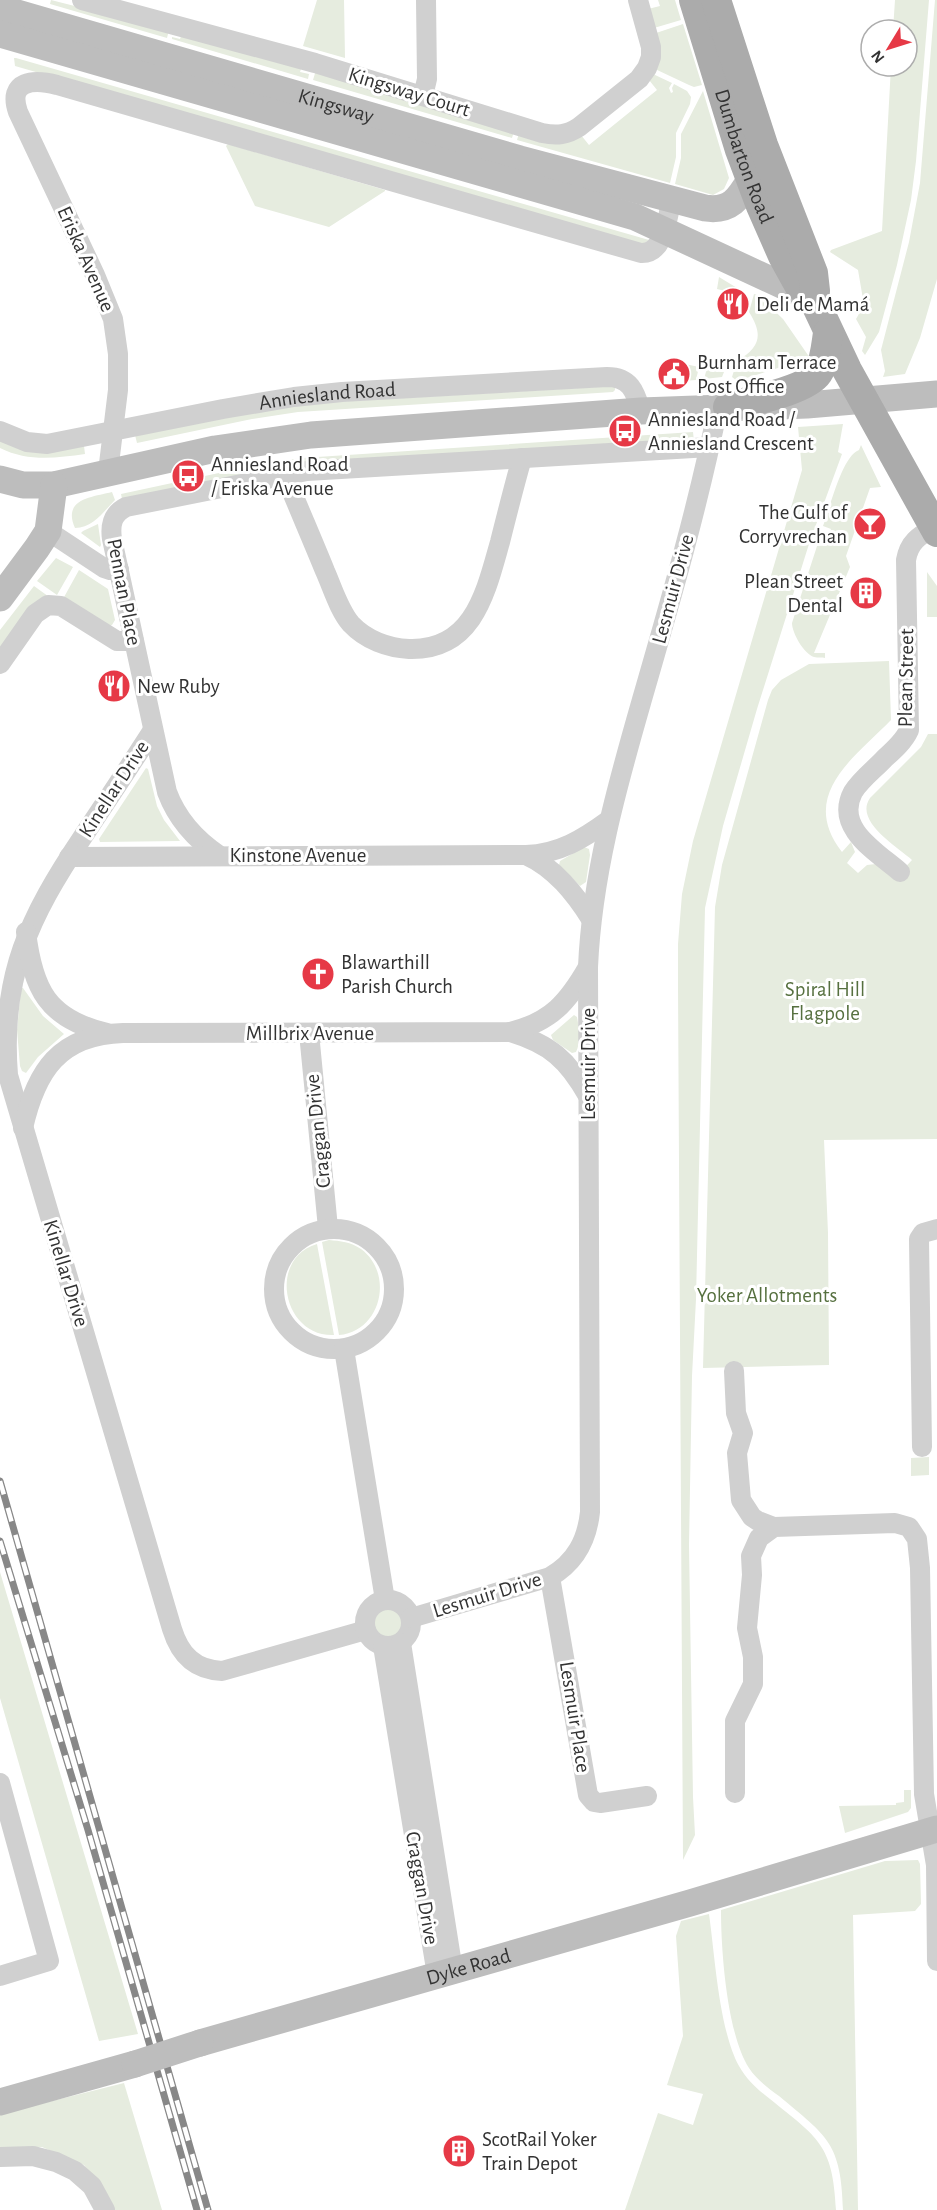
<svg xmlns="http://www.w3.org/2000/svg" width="937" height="2210" font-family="'Alegreya Sans',sans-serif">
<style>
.green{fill:#e6ecdf}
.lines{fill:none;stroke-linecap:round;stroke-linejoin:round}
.street{stroke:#d0d0d0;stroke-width:20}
.secondary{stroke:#bdbdbd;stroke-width:27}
.primary{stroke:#ababab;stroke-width:30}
.rail-casing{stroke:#888;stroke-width:7}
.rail{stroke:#fff;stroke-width:4.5;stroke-dasharray:14;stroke-linecap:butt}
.secondary-bridge{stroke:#bdbdbd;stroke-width:27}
.labels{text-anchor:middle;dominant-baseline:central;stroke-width:6;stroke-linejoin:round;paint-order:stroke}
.street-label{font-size:21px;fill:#333;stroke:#fff}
.poi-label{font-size:21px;fill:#333;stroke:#fff;text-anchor:start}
.park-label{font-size:21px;fill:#56703f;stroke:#fff}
</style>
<rect width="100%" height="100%" fill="#fff"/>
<path class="green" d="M51 0 169 30 167 38 50 4Z
M317 0H344L345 58 303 46Z
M658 0H675L681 20 654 28 648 9 660 6Z
M895 0H929L916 161 911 200 897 265 879 332 865 355 862 351 866 337 856 319 864 305 858 270 830 252 831 250 882 231 891 66H907V30H893Z
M935 0H937V279L920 338 905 374 883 377 885 371 881 350 909 242 920 183Z
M683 24 702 85 694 87 689 85 655 69 656 33Z
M182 34 302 66 300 72 309 74 308 79 172 39V37L180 39Z
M14 58H16L649 240 640 246 15 66Z
M316 70 514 131 512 138 313 80Z
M653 74 672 83 669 88 671 93 673 92 672 88 674 84 687 91 691 97 690 104 676 133V157L670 183 517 140 519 133 581 135 589 145 657 90 649 80Z
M703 91 729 178 724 189 713 195 675 184 681 158V134Z
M228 144 385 190V191L329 227 255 206 226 146Z
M719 277 742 291 741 295 717 289Z
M754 294 758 295 783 319 810 358 737 381 732 377 737 361C761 347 763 334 749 312Z
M685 364 699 367 696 380 682 381Z
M707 368 724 372 722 377 704 379Z
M615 386V390L613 392 298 412 252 419 137 443 135 435 296 404Z
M843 424 838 452 842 454 809 544 757 709 723 826 705 908 696 1299 692 1376 689 1545 693 1797 695 1835 683 1860 678 986V944L682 894 693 841 802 470 798 427Z
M693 432 694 441 122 499 121 494 265 463 302 458Z
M0 439 84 446 85 454C56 458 28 462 0 448Z
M861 445 881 487 870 488 846 556 850 567 814 653H825V658C822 657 818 658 814 657 804 654 792 633 792 623L819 540 826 542 831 529 823 526C830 508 842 456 859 450Z
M112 492 115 500C103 512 93 528 75 528 62 499 92 497 112 492Z
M98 524 101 545 100 547 81 533 83 531Z
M56 558 73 567 57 595 37 581Z
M79 570 108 589 115 620 112 625 109 626 63 599Z
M927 572 937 586V617H927Z
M34 586 52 599 0 653V630Z
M889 661 891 720C854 758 798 795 842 852L851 842 855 852 847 863 858 873 867 865 876 864 895 878 912 860C896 846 854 821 870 798L921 747 928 734H937V1139L824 1140 828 1233 829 1365 703 1368 715 907 722 865 768 700 772 690 781 680 809 664Z
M146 768 148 769 157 806 164 820 180 841 100 842 99 839Z
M584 847 589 849 590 855 586 882 580 886 559 865 560 861Z
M21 988H23L43 1016 64 1034 38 1057 26 1073 22 1071 20 1066 17 1030Z
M574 1015 577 1017C579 1028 581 1042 576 1052L572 1053 553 1040 551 1035Z
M329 1240C340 1241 351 1242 361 1249 394 1273 382 1331 339 1335L322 1242Z
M317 1244 334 1335C283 1337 267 1259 317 1244Z
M929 1457V1475L911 1476V1458Z
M0 1572 138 2034 99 2041 0 1698Z
M373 1624a15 15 0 1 1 30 0a15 15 0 1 1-30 0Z
M904 1790H911V1808L908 1812 845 1833 839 1806 896 1805V1803L904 1802Z
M918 1860 920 1864 921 1904 915 1911 853 1915 858 2210H843C841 2143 828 2137 779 2096 768 2088 756 2079 749 2068 727 2034 721 1951 721 1910L885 1861Z
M709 1914C715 1956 719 2030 739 2066 747 2080 757 2089 770 2099 818 2138 833 2144 836 2210H625L658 2113 693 2125 703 2094 667 2085 683 2036 676 1936 681 1921Z
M124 2083 162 2210H113L99 2184 84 2165 42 2147H0V2114Z"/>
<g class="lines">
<g class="street">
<path d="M82 0 315 63 542 133C557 136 567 135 579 127L639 79 647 68 651 57V47L638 0"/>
<path d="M423 96 427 79 426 0"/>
<path id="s1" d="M0 431 27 442 47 444 223 409 294 397 342 392 607 377C630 377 635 391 641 411"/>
<path d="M108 472 118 390V354L113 319 95 275 18 112C7 80 34 79 57 85L641 253C665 254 667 217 672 199"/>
<path d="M285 475C298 507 312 539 325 571 333 589 339 610 351 624 366 640 388 648 409 649 474 651 486 591 500 542 507 514 514 486 522 458"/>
<path d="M48 531 104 568 110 570 119 569"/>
<path d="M0 664 35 614 48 605 61 606 117 641H134"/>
<path d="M153 730C130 766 106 802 82 838 30 916 0 976 8 1075L172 1629C180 1655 195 1670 222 1671L366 1630"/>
<path d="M526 855C559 854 583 839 609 820"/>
<path d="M220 856C196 840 177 819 167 792L112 539C110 525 112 514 126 507L307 471 710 447"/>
<path d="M69 857 526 855C555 868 575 894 591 919"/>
<path d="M900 872C877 852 834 828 853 792 861 779 875 769 885 758 894 750 904 741 909 730L906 560C909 542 919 536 934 527"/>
<path d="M26 932C33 989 47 1019 107 1033"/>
<path d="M510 1032C550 1044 568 1060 588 1096"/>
<path d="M309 1033 328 1228"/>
<path d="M23 1128C36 1071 59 1035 123 1033L510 1032C551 1022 568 1002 588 967"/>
<circle cx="334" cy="1289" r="60"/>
<path d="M344 1349 385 1600"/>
<path d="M734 1371 736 1413 743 1433 737 1453 741 1500 752 1517 758 1521 774 1527"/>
<path d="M922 1447 919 1239 923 1233 937 1229"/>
<path d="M550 1577 588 1795 594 1802 600 1803 647 1796"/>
<circle cx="388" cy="1623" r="23"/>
<path d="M411 1618 550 1577C576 1562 587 1540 590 1512L588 967C592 876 616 790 641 703 669 606 698 507 718 407"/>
<path d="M383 1646 435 1963 447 1973 451 1958 401 1643"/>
<path d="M0 1783 49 1961 0 1976"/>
<path d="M735 1793V1721L753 1684V1657L747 1628 752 1575 751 1556 759 1538 774 1527 895 1523 909 1527 917 1539 920 1568 924 1794 936 1865 937 1961"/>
<path d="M0 2157 33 2156 56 2162 75 2171 92 2186 105 2210"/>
</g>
<g class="secondary">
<path id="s2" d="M0 8 520 159 705 208C731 212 739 198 751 178"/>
<path d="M0 34 635 217 814 300"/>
<path d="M0 479 23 485H54L215 449 311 435 641 411 807 405 937 394"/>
<path d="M0 598 37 548 48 531 54 485"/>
<path id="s3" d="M200 2043 690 1903 937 1829"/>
<path d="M0 2102 135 2064"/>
</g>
<g class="primary">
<path id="s4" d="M694 0 740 150 761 206 783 256 799 285 814 300 847 370 937 532"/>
<path d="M716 0 763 145 813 273 815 291 814 298"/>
<path d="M728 407C749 401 806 391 818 373 825 362 826 346 828 333"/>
</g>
<g class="rail-casing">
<path id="rail" d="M0 1481 208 2210
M0 1541 88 1830 197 2210"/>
</g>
<use href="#rail" class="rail"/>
<path class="secondary-bridge" d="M135 2064 200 2043"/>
</g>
<defs>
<g id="restaurant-disc" transform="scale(1.725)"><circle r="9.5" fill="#e63946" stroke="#fff"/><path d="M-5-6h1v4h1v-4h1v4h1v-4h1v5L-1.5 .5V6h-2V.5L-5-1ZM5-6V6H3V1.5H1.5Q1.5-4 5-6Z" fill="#fff"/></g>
<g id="civic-disc" transform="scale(1.725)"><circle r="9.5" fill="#e63946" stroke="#fff"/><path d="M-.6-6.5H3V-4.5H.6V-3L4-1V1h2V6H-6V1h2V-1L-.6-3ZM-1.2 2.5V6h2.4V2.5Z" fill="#fff"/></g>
<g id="bus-disc" transform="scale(1.725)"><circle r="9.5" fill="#e63946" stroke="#fff"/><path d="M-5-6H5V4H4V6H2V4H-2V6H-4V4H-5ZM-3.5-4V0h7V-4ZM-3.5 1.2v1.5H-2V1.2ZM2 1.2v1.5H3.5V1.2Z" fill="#fff"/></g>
<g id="bar-disc" transform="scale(1.725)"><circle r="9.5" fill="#e63946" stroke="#fff"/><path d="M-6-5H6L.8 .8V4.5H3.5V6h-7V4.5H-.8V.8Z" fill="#fff"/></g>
<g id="building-disc" transform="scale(1.725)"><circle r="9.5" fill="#e63946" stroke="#fff"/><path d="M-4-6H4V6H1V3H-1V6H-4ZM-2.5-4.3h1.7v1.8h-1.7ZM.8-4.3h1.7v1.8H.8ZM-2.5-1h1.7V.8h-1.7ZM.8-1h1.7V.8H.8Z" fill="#fff"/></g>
<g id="church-disc" transform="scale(1.725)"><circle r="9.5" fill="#e63946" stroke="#fff"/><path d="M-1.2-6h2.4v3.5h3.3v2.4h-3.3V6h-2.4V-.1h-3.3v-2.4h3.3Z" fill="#fff"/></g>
</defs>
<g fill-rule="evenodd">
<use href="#restaurant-disc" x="733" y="304"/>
<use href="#civic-disc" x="674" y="374"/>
<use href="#bus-disc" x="625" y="431"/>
<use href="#bus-disc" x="188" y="476"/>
<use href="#bar-disc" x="870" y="524"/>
<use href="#building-disc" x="866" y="593"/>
<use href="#restaurant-disc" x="114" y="686"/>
<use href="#church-disc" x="318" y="974"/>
<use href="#building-disc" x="459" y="2151"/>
</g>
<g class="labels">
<g class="street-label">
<text transform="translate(409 92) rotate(17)">Kingsway Court</text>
<text stroke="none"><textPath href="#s2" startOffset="350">Kingsway</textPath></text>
<text stroke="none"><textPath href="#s4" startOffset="164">Dumbarton Road</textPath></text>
<text transform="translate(86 259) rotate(66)">Eriska Avenue</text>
<text stroke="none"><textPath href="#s1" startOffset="334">Anniesland Road</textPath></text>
<text transform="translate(673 589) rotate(-75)">Lesmuir Drive</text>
<text transform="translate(124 592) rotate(79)">Pennan Place</text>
<text transform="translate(906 678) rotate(-89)">Plean Street</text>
<text transform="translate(114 789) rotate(-57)">Kinellar Drive</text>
<text x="298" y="855">Kinstone Avenue</text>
<text x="310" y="1033">Millbrix Avenue</text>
<text transform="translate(588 1064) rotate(-90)">Lesmuir Drive</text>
<text transform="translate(318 1131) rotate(-96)">Craggan Drive</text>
<text transform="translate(66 1273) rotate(73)">Kinellar Drive</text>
<text transform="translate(487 1595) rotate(-17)">Lesmuir Drive</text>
<text transform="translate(575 1717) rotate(81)">Lesmuir Place</text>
<text transform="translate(422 1888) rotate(80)">Craggan Drive</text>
<text stroke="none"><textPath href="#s3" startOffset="279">Dyke Road</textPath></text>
</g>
<g class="poi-label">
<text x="756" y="304">Deli de Mamá</text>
<text x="697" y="362">Burnham Terrace<tspan x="697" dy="24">Post Office</tspan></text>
<text x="648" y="419">Anniesland Road /<tspan x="648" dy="24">Anniesland Crescent</tspan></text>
<text x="211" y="464">Anniesland Road<tspan x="211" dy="24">/ Eriska Avenue</tspan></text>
<text x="847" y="512" text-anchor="end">The Gulf of<tspan x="847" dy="24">Corryvrechan</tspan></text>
<text x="843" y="581" text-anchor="end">Plean Street<tspan x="843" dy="24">Dental</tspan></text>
<text x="137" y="686">New Ruby</text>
<text x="341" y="962">Blawarthill<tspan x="341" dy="24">Parish Church</tspan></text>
<text x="482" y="2139">ScotRail Yoker<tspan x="482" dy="24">Train Depot</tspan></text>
</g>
<g class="park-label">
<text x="825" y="989">Spiral Hill<tspan x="825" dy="24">Flagpole</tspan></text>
<text x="767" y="1295">Yoker Allotments</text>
</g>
</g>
<g transform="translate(889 48) rotate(232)"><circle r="28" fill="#ffffff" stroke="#adadad" stroke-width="1.5"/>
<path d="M0-4.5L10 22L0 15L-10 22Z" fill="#e63946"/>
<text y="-9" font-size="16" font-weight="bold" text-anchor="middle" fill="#333333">N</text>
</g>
</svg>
